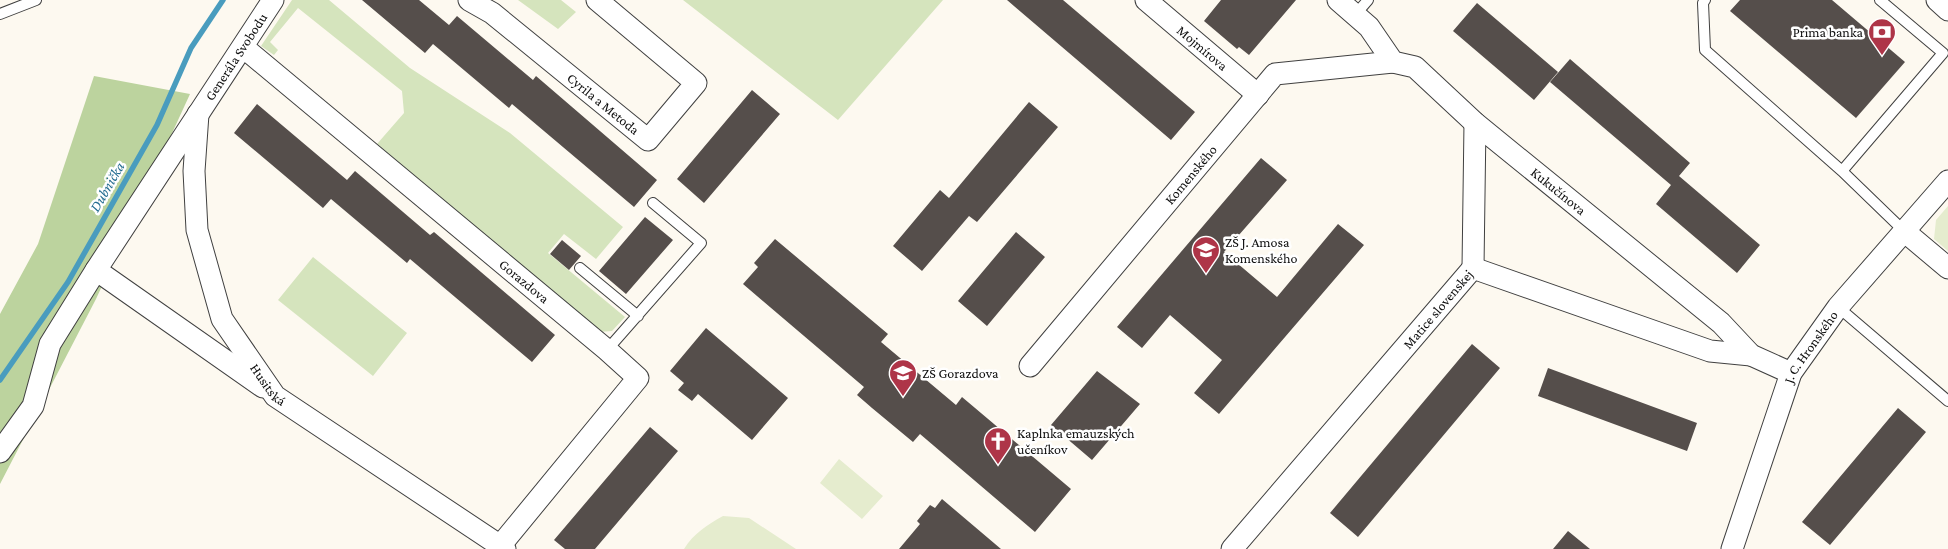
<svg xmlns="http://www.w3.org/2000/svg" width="1948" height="549" font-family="'Crimson Pro',serif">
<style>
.green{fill:#d5e4bd}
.forest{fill:#bcd39e}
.pitch{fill:#e5ecce}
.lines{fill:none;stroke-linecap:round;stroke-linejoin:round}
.stream{stroke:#499cbe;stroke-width:5.5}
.building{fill:#554e4b}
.service-casing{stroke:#404040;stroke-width:12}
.minor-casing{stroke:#404040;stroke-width:23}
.service{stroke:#fff;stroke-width:10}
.minor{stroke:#fff;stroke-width:21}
.labels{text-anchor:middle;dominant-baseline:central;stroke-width:5;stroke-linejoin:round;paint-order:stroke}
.poi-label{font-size:14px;fill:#0d0d0d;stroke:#fff;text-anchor:start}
.street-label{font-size:14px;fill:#0d0d0d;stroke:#fff}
.water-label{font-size:15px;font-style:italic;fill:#256d91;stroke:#fff}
</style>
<rect width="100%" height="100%" fill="#fdf9f0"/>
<path class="green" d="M292 0H329L410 68 510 133 623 227 596 259 564 234 548 253 625 317 612 331 599 332 377 144 404 113 402 91 298 8 270 42 278 50 274 55 261 46Z
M518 0H561L576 12 558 29Z
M683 0H943L838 120Z
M313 257 407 333 373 376 278 300Z"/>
<path class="forest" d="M94 76 190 94 96 299 0 484V314L38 244Z"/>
<path class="pitch" d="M1948 206V251L1934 239 1936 220Z
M839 459 883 496 862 519 820 483Z
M723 516 749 518 796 549H684C694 533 707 525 723 516Z"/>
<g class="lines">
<path class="stream" d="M0 380 68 282 157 125 191 48 223 0"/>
</g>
<path class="building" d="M362 0H419L449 25 457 16 533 80 536 76 657 180 634 207 512 104 509 108 433 44 425 53Z
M1007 0H1063L1195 112 1171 140Z
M1221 0H1296L1249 55 1239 47 1237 49 1204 21Z
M1740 0H1832L1905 62 1856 118 1730 11Z
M1477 3 1558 72 1534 100 1453 31Z
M1570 59 1690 163 1679 176 1760 245 1737 273 1656 204 1671 185 1550 82Z
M752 90 780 114 704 203 677 179Z
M1029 102 1058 127 977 222 969 216 922 271 893 246 940 190 949 198Z
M257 104 347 180 355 171 430 235 434 232 555 335 532 362 410 259 407 263 331 199 323 208 234 133Z
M1261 158 1287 180 1224 252 1277 297 1338 224 1364 245 1219 414 1194 393 1222 360 1170 315 1142 348 1117 327Z
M645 217 673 240 626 294 599 271Z
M1016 232 1045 257 987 326 958 301Z
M775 239 888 334 881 342 956 405 962 397 1071 489 1035 532 920 434 913 442 872 408 857 395 864 387 743 284 758 267 754 263Z
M562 240 581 256 569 270 550 254Z
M706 328 788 398 752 440 698 394 692 401 678 390 684 383 670 371Z
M1472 344 1500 368 1358 537 1330 513Z
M1548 368 1697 423 1687 451 1538 396Z
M1097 371 1140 404 1092 460 1051 425Z
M1898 408 1926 432 1830 545 1802 522Z
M650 427 678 451 595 549H565L554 540Z
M942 499 1001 549H899L920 524 917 521 930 505 935 508Z
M1568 531 1590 549H1553Z"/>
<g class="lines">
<g class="service-casing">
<path id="service" d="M1705 0 1703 3 1705 50 1842 171 1904 231
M0 14 36 0
M1355 15 1368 0
M1842 171 1943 53 1880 0
M580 268 638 316
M1838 307 1948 401
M607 350 701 243 653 203"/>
</g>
<g class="minor-casing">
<g id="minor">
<path id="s1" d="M469 0 492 13 648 140 696 83 597 0"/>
<path id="s2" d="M1146 0 1258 95"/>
<path id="s3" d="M1338 0 1369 27 1393 62 1415 67 1475 123 1721 323 1751 355 1791 373"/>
<path d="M1937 0 1948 10"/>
<path id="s4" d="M243 47 607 350 638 378 500 546"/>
<path id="s5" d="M198 114 194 171 197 230 222 319 275 396 505 549"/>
<path d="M1904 231 1948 268"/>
<path d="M1473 268 1710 351 1751 355"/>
<path d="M1473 268 1475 123"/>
<path id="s6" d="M1030 366 1275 74 1393 62"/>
<path id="s7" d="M263 387 96 270 273 0"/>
<path d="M0 452 33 406 50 344 96 270"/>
<path id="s8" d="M1232 549 1473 268"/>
<path id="s9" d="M1732 549 1791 373 1838 307 1948 181"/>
</g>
</g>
<use href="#service" class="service"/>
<use href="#minor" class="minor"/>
</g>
<defs>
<g id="bank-pin" transform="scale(1.4375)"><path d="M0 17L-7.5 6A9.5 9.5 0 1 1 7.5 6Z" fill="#ae3548" stroke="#fff"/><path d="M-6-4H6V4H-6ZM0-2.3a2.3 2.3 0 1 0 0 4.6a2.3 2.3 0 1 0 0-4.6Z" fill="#fff"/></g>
<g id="school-pin" transform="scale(1.4375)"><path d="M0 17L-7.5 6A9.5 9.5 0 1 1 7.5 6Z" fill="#ae3548" stroke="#fff"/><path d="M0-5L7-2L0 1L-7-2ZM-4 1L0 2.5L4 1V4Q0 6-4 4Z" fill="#fff"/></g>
<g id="church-pin" transform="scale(1.4375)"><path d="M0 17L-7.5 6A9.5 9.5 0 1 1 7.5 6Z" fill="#ae3548" stroke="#fff"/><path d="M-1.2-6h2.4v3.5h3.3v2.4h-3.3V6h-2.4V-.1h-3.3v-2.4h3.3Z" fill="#fff"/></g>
</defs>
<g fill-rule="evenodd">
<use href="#bank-pin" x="1882" y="32"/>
<use href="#school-pin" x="1206" y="250"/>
<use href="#school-pin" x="903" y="373"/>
<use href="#church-pin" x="998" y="441"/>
</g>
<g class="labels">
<g class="poi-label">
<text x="1863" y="32" text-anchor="end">Prima banka</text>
<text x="1225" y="242">ZŠ J. Amosa<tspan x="1225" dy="16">Komenského</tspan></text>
<text x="922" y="373">ZŠ Gorazdova</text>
<text x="1017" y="433">Kaplnka emauzských<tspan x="1017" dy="16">učeníkov</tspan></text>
</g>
<g class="street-label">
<text stroke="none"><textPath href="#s2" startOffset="74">Mojmírova</textPath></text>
<text stroke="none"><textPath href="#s7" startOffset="459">Generála Svobodu</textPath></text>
<text stroke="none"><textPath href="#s1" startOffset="170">Cyrila a Metoda</textPath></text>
<text stroke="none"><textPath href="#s6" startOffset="250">Komenského</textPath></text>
<text stroke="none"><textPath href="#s3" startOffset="296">Kukučínova</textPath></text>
<text stroke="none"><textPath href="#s4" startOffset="366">Gorazdova</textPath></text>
<text stroke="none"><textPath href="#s8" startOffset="316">Matice slovenskej</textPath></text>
<text stroke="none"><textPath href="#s9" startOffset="218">J. C. Hronského</textPath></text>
<text stroke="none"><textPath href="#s5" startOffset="289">Husitská</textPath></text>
</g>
<g class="water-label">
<text transform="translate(107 187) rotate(-60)">Dubnička</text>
</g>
</g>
</svg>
